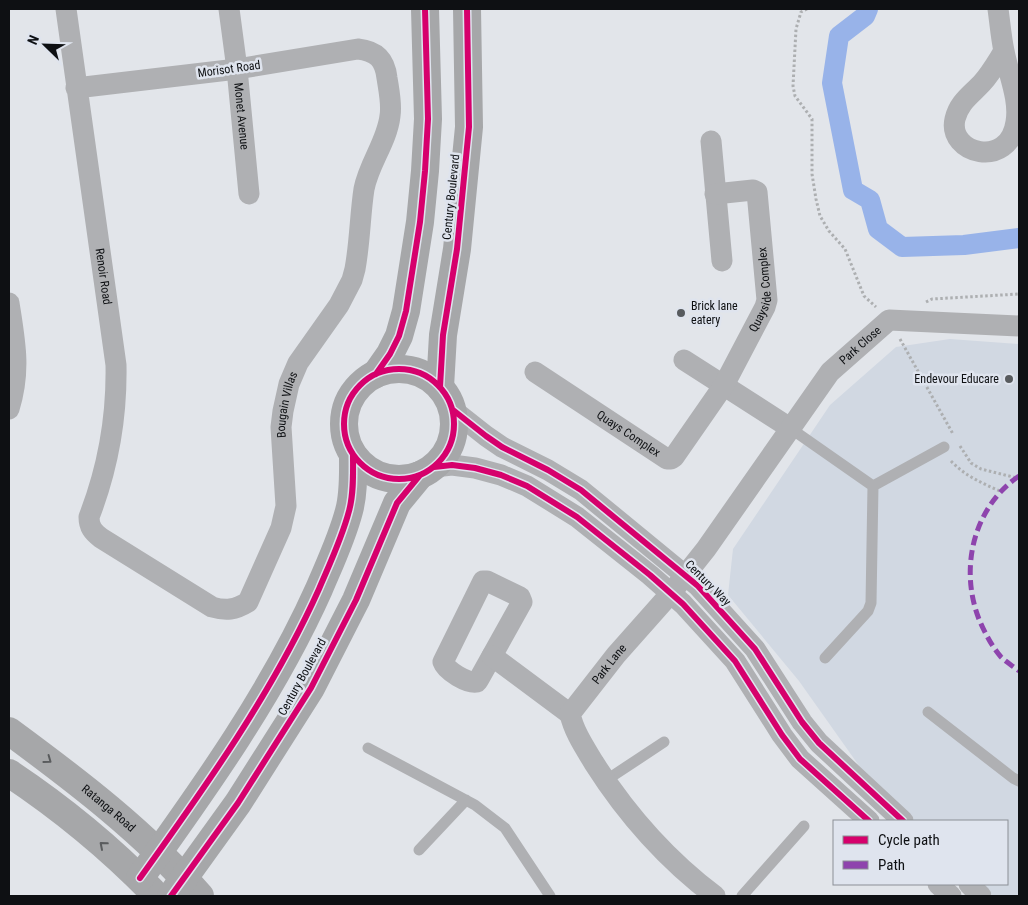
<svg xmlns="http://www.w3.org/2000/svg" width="1028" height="905" font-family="'Roboto Condensed',sans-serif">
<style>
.built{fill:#d1d8e2}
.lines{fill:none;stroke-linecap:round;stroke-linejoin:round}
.canal{stroke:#98b3e9;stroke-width:20}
.path{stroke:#adafb1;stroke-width:3;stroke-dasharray:2.5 2.5;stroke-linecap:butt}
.service{stroke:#afb0b3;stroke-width:11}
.minor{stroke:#afb0b3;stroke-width:21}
.secondary{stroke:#a6a7a9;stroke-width:28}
.quiet{stroke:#8e44ad;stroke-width:5;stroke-dasharray:10 5;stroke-linecap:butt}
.cycleway-casing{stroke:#dfe4ee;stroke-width:9}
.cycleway{stroke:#d6006c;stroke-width:6}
.oneway{stroke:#5a5c5e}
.poi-dot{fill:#585b5e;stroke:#dfe4ee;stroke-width:2}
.labels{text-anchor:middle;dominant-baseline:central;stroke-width:5;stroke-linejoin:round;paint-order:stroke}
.street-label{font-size:12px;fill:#0e1013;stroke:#dfe4ee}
.poi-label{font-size:12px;fill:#0e1013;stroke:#dfe4ee;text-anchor:start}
</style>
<rect width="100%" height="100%" fill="#e2e5ea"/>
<path class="built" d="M950 339 1019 344V896H993L983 884H1007V821H915L867 777 799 681 728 595 733 549 830 405 896 347Z"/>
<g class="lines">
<path class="canal" d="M868 9 865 16 839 36 832 83 853 190 870 200 878 229 902 247 964 245 1019 238"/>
<path class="path" d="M807 9 801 12 796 29 793 86 795 96 812 119V174L816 199 820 216 829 231 845 249 864 296 876 307
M926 302 932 299 1019 294
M900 339 953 434
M960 446 971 463 981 469 1017 478
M951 461C965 476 982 483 1002 492"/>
<path class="service" d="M790 428 873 486 871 603 868 611 825 658
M873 486 944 447
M928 712 1013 778 1019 781
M368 748 475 805 505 828 550 896
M605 781 664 742
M419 850 466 800
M742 896 804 826"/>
<g class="minor">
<path id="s1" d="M66 9 116 365C117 418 108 468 89 517 89 527 93 532 101 538L212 607C226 611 235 610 248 602L281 528 286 506 281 427 283 411 289 384 298 363 339 305 352 280 355 269C360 242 360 215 364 189 369 163 387 142 390 116 392 104 389 91 387 78 385 60 377 51 358 49L237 69 76 88"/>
<path id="s2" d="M229 9 237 69 249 194"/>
<path d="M998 9C1000 23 1001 37 1004 51 1008 73 1020 99 1016 122 1009 170 947 154 955 119 959 102 971 95 982 83 991 73 997 62 1004 51"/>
<path d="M711 141 722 261"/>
<path d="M9 303C15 342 21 370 9 409"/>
<path d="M684 360 790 428"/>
<path id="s3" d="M535 372 667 459H671L674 457 724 385 765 307 767 300 757 192 753 190 715 194"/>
<path d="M453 410 486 436 502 447 548 470 581 490 698 586 755 649 802 722 819 743 903 821"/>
<path d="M434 467 452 465 475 468 501 475 527 486 577 517 650 575 683 604 735 661 782 735 800 759 869 821"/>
<path d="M483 581H487L520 597 522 602 479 679 477 682C468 684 446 671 443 662Z"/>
<path d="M492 656 570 714"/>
<path d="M938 884 951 896"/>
<path d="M969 884 981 896"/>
<path id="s4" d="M715 896C666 859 627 815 594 763 585 748 574 732 570 714L616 655 671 593 706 549 830 372 889 320 1019 326"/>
</g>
<g class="secondary">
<circle cx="399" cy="424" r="55"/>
<path d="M376 374 390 354 399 336 406 311 420 222 425 171 428 119 425 9"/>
<path d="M440 387 443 335 457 249 469 127 467 9"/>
<path id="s5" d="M9 731C77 781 144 832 200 896"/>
<path d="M9 773C60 807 109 847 152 891"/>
<path d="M140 878C206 786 273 692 319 589 330 563 342 538 349 511 354 493 353 473 353 455"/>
<path d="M171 896 238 803 311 688 356 600 397 503 420 475"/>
</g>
<path class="quiet" d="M1019 476C968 511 957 582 986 634 990 642 995 650 1001 657 1006 662 1013 666 1019 671"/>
<g class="cycleway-casing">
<path id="cycleway" d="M344 424a55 55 0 1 1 110 0a55 55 0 1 1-110 0Z
M376 374 390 354 399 336 406 311 420 222 425 171 428 119 425 9
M440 387 443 335 457 249 469 127 467 9
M453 410 486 436 502 447 548 470 581 490 698 586 755 649 802 722 819 743 903 821
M434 467 452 465 475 468 501 475 527 486 577 517 650 575 683 604 735 661 782 735 800 759 869 821
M140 878C206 786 273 692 319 589 330 563 342 538 349 511 354 493 353 473 353 455
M171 896 238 803 311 688 356 600 397 503 420 475"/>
</g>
<use href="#cycleway" class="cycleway"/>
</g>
<defs><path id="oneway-chevron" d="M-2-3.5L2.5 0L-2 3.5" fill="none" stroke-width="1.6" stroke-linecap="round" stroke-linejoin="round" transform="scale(1.25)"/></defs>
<g class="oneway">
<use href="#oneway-chevron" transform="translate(48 760) rotate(36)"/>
<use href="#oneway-chevron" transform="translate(103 845) rotate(-139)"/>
</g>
<g class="poi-dot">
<circle cx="681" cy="313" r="5"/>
<circle cx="1009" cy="379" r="5"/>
</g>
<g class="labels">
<g class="street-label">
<text transform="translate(229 69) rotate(-8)">Morisot Road</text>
<text stroke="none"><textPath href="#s2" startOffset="108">Monet Avenue</textPath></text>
<text transform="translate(451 197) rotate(-84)">Century Boulevard</text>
<text stroke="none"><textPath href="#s1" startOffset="270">Renoir Road</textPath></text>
<text stroke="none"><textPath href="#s3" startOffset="358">Quayside Complex</textPath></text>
<text stroke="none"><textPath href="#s4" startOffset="706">Park Close</textPath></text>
<text stroke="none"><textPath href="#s1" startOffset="914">Bougain Villas</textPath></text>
<text stroke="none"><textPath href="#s3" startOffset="112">Quays Complex</textPath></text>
<text transform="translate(708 583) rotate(45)">Century Way</text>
<text stroke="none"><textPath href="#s4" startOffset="299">Park Lane</textPath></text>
<text transform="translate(302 677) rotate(-61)">Century Boulevard</text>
<text stroke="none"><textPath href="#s5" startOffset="126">Ratanga Road</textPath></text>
</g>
<g class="poi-label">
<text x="691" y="306">Brick lane<tspan x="691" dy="14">eatery</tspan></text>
<text x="999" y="379" text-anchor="end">Endevour Educare</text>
</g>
</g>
<rect width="1028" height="905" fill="none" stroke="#0e1013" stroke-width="20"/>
<rect x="833" y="820" width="175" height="65" fill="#dfe4ee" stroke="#8b8f96"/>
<rect x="843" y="836" width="25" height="8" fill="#d6006c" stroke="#8b8f96"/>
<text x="878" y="845" font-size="15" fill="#0e1013">Cycle path</text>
<rect x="843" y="861" width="25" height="8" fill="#8e44ad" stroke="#8b8f96"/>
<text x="878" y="870" font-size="15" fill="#0e1013">Path</text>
<g transform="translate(45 45) rotate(293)" stroke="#dfe4ee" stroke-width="4" paint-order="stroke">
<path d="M0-4L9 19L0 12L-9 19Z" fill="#0e1013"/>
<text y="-8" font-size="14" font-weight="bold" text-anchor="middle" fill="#0e1013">N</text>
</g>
</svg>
